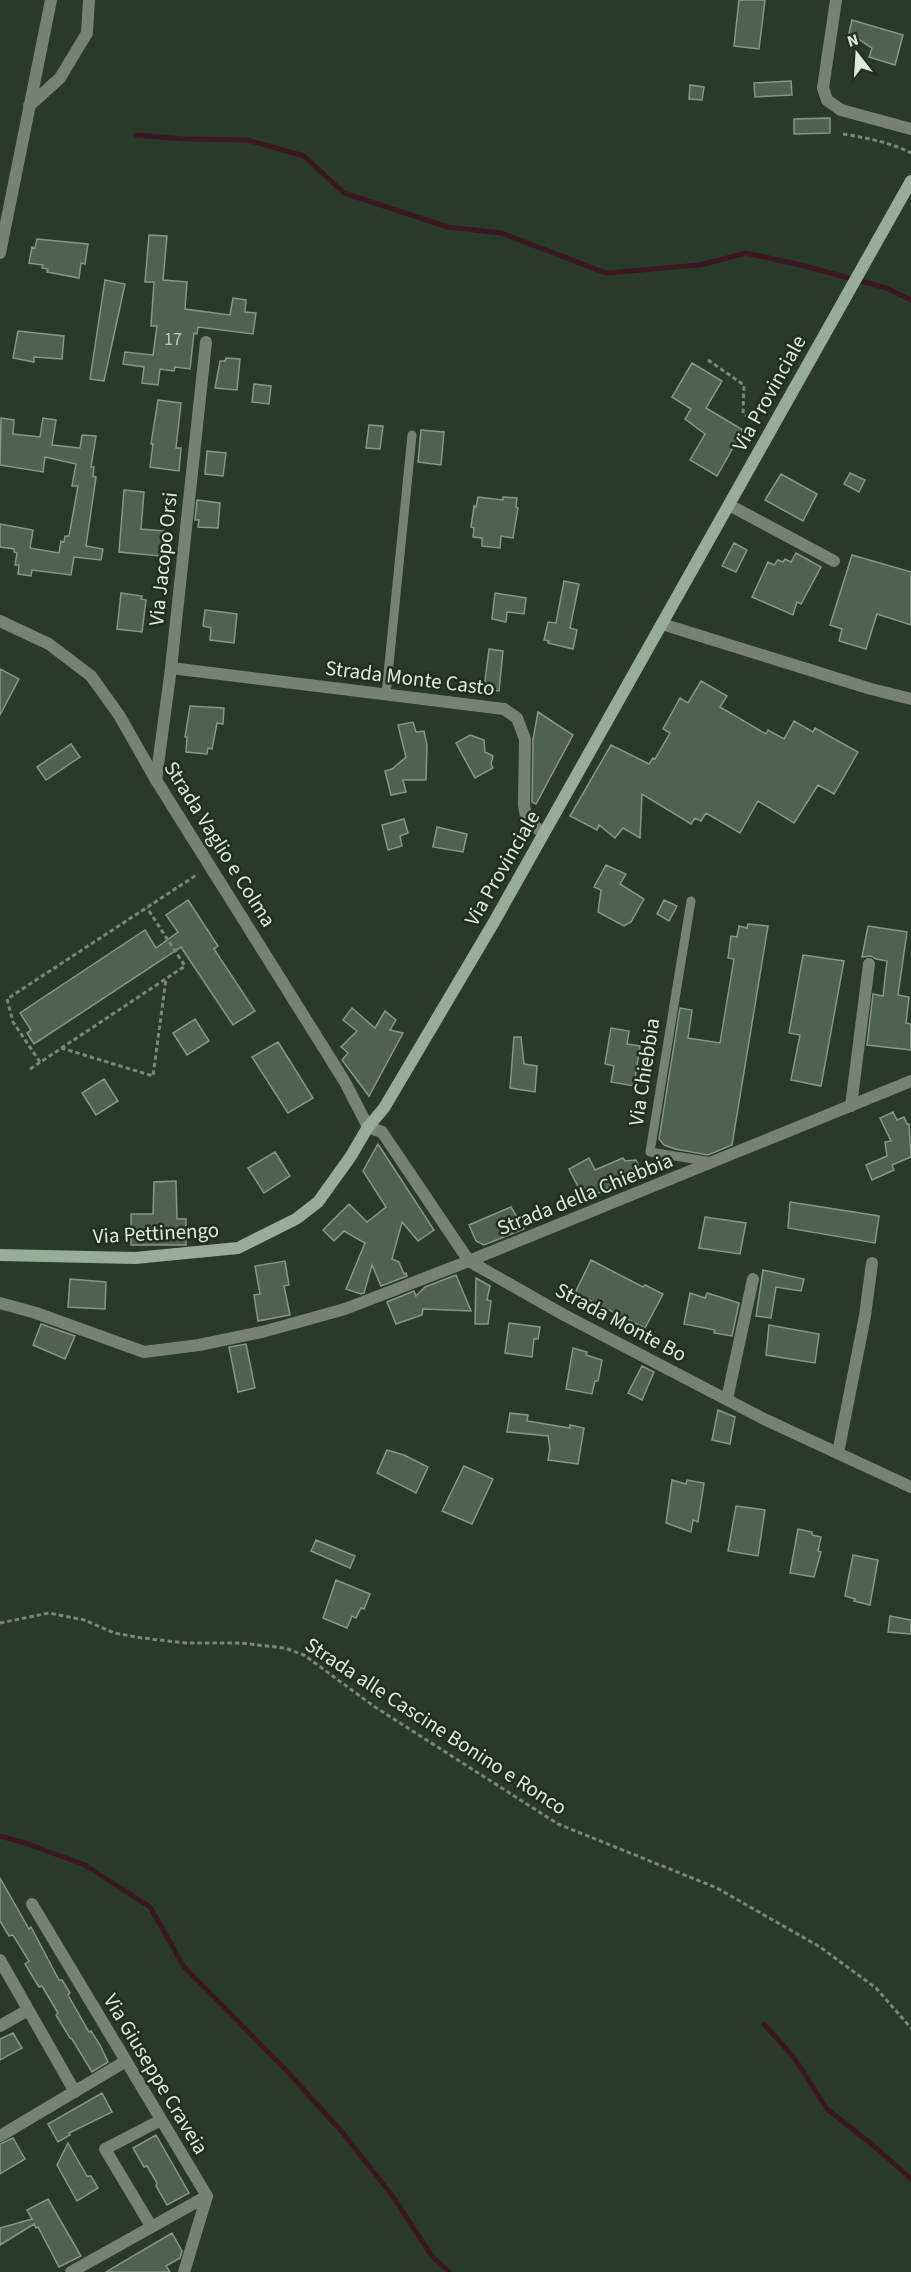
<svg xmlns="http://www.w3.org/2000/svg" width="911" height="2272" font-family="'Source Sans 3',sans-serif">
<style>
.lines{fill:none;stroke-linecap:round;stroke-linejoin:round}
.stream{stroke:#3b1821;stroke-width:5}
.building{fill:#4f614f;stroke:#849883;stroke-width:1.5}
.path{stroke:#798779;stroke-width:3;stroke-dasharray:4.5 3;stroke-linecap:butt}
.service{stroke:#758274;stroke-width:9}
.minor{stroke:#758274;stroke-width:12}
.tertiary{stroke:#758274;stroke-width:12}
.secondary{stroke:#98ad98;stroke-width:12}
.labels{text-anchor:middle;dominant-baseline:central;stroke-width:5;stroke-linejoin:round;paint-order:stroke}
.number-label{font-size:18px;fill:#bbc8bb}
.street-label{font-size:21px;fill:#dfeadf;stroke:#1f301f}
</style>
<rect width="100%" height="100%" fill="#293a29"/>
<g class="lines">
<path class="stream" d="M136 135 185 139 247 140 304 156 344 193 448 227 501 233 606 273 700 265 746 253 801 265 886 288 911 300
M0 1836 28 1844 85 1865 150 1907 184 1967 287 2071 342 2132 391 2194 432 2256 449 2272
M764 2024 795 2059 827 2109 874 2146 911 2179"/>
</g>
<path class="building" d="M739 0H765L759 49 734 46Z
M852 20 903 35 895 65 869 57 872 48 849 33Z
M791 81 792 95 755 97 754 83Z
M690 85 704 87 702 100 689 99Z
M830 118V133L794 134V119Z
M149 235 167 236 163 280 187 282 185 309 230 315 233 298 246 300 245 312 256 313 253 334 198 327 197 334 194 333 190 369 175 367 174 371 160 369 158 385 142 383 144 367 123 364 125 352 153 355 157 326H151L154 282H145Z
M37 239 88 244 85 264 81 263 79 278 47 272 48 269 42 268 43 265 29 263 32 247 35 248Z
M105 280 125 284 104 381 90 379Z
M18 331 64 336 62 359 34 357V362L13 358Z
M226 358 240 359 237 390 215 388 220 361H225Z
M692 363 722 381 706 408 743 430 717 476 690 460 705 434 685 419 691 409 672 397Z
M254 384 271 386 269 404 252 402Z
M158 400 181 403 176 448H181L179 471 150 467 153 444H151Z
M1 418 14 420 13 434 40 437 43 418 56 420 52 445 80 448 82 435 96 436 91 467H94L93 476 96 477 86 546 103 549 101 560 74 557 71 575 32 570 31 576 18 574 19 565H15L17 553 14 552V549L0 547V524L33 530 30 548 59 553 61 541 64 542 65 536H69L78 486H72L76 464 45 457 43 472 0 465Z
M369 425 383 426 380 449 366 448Z
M421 430 444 432 441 465 418 462Z
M207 451 226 453 223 476 205 474Z
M850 473 865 480 859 492 844 484Z
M781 474 817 494 803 521 765 500Z
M124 490 144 492 141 529 164 531 160 556 119 552Z
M478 497 503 500V497L517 498 516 507 518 508 513 538 501 536 500 548 482 546V538L473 537 474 528 471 527 474 506 476 507Z
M197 500 220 503 218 528 198 527 199 520H195Z
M734 543 747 550 736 572 722 566Z
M796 553 821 567 801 604 797 602 793 615 752 597 768 562 774 565 778 560 783 562 785 559 791 562Z
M852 555 911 572V625L877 614 866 649 839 641 842 629 830 625Z
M564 581 579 584 570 628 577 630 573 649 548 643 549 641 544 640 548 622 556 623Z
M121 593 142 596 141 599 146 600 142 632 117 629Z
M495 593 526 598 524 614 507 612 506 622 492 619Z
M205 610 237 614 234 643 210 640 211 628 203 626Z
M489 649 503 651 499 691 484 689Z
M0 669 19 679 0 715Z
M701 681 727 696 720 707 766 734 768 730 784 739 794 721 813 732 815 728 858 752 834 794 818 785 794 823 758 801 740 833 706 813 701 821 695 818 691 824 642 794 640 838 623 828 615 838 599 825 597 830 570 816 611 745 649 764 653 758 655 759 670 733 663 729 680 698 688 703Z
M190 706 224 708 223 724 217 723 212 749 208 748 207 754 186 752 187 737H185Z
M538 712 573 735 536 804 532 802 533 739Z
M413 722 416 732 424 731 427 745 426 780H403L406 792 391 795 385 771 392 769 406 757 398 725Z
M470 735 484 740 485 752 493 756 491 764 493 768 475 778 456 743Z
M71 744 80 757 46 780 37 767Z
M404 819 408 833 400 836 402 846 388 850 382 825Z
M437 827 467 834 463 852 433 847Z
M606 865 626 874 620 884 644 899 631 922 624 926 598 912 601 890 594 887Z
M188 900 218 946 214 949 255 1011 233 1025 181 947 34 1044 27 1033 31 1030 20 1013 145 930 156 948 178 932 166 915Z
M664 900 677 906 669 921 657 914Z
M748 924 768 926 732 1145 708 1155 675 1149 664 1145 659 1139 680 1008 692 1010 688 1038 720 1043 734 959 728 958 731 936 737 937 739 926 747 928Z
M868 926 907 932 898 995 909 997 906 1023 911 1024V1050L867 1045 873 994 883 996 887 961 876 959 871 956 862 957Z
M803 955 844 961 821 1086 791 1080 800 1035 789 1033Z
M352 1008 375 1028 385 1011 396 1020 390 1030 403 1033 369 1096 342 1060 348 1053 341 1047 357 1031 343 1020Z
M195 1019 209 1041 187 1055 173 1033Z
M611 1028 629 1031 627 1044 640 1046 634 1086 611 1082 614 1066 605 1064Z
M514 1037H521L524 1064 537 1066 535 1092 510 1088Z
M278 1042 313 1098 288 1113 252 1057Z
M104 1079 118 1101 96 1115 82 1093Z
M893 1112 897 1120 904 1117 907 1124H909L911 1157 892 1165 894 1170 872 1180 866 1165 887 1156 885 1142 891 1141 880 1118Z
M378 1144 434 1230 418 1241 402 1222 392 1259 399 1262 404 1274 406 1273 407 1276 381 1286 372 1265 364 1293 361 1294 346 1289 365 1243 344 1231 334 1241 323 1230 349 1204 367 1222 386 1207 363 1171Z
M275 1152 290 1176 264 1193 248 1168Z
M589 1158 595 1170 623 1158 625 1161 636 1160 643 1175 616 1184 585 1200 569 1169Z
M176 1181 177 1219H186V1245H131V1214H153L154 1182Z
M790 1202 879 1216 875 1243 788 1228Z
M511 1207 524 1229 484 1245 476 1241 469 1225Z
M705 1217 746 1223 740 1254 699 1248Z
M591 1260 643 1287 645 1285 663 1294 645 1328 575 1293Z
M285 1261 289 1285 284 1286 290 1315 258 1321 254 1295 260 1294 255 1266Z
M763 1270 804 1279 801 1291 776 1287 771 1318 756 1316Z
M456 1275 471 1311 423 1309 422 1315 396 1324 387 1302 414 1291 416 1296 425 1287Z
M476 1278 490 1286 487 1300 491 1301 488 1324H475Z
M70 1279 106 1282 105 1309 68 1307Z
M690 1293 705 1298 707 1293 739 1303 732 1336 714 1333 715 1330 684 1324Z
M509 1323 540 1327 538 1339H534L532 1357 505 1353Z
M41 1324 75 1336 65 1359 33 1345Z
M769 1325 819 1334 815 1363 766 1355Z
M246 1344 255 1388 238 1392 229 1347Z
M573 1348 587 1352 586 1355 602 1360 598 1381H595L592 1394 566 1389Z
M642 1366 654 1372 642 1400 628 1393Z
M718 1410 735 1417 730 1444 712 1440Z
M510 1413 528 1415 527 1421 570 1428V1425L584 1428 578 1464 548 1460 550 1449 548 1436 507 1432Z
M387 1450 404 1455 428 1467 416 1493 377 1473Z
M464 1466 493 1479 472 1524 442 1511Z
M672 1480 686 1484 687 1480 704 1483 698 1522 693 1520 691 1532 666 1523Z
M736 1506 765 1510 758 1556 728 1551Z
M798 1529 812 1532V1535L821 1537 818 1551 821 1552 814 1577 790 1573Z
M316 1540 355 1556 350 1568 311 1551Z
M853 1555 878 1560 870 1605 854 1601 855 1599 845 1596Z
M336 1580 370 1594 364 1609 361 1608 356 1618 352 1616 347 1628 323 1618Z
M890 1616 911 1620V1634L888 1632Z
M0 1878 29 1929 31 1927 59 1980H62L70 1993 68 1995 89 2032 91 2031 100 2045 108 2062 92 2072 72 2039 70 2038 56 2015 58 2013 42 1986 39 1987 25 1964 29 1961 13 1935 9 1936 0 1921Z
M13 2033 22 2048 0 2060V2039Z
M102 2093 112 2112 69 2133 70 2135 58 2142 48 2124Z
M156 2135 189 2193 167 2205 156 2186 157 2183 147 2166 144 2167 133 2148Z
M13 2138 25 2159 0 2174V2144Z
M68 2143 87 2176H91L98 2188 77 2201 57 2165Z
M48 2199 81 2256 59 2267 38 2227 36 2228 34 2224 0 2245V2228L32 2219 27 2210Z
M172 2233 182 2251 180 2258 166 2266 170 2272H106Z"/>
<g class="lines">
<path class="path" d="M843 134C866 138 890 142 911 153
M708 360 744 385 743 414 759 424
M61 1048 153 1076 166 979
M40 1062 13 1022 7 999 198 874
M30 1069 185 966 147 908
M0 1623 49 1613 84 1620 114 1633 142 1638 186 1643H240L285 1648 304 1655 375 1707 558 1824 717 1888 820 1947 876 1988 911 2028"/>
<path class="service" d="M386 694 412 435
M691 901 650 1152 712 1162"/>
<path class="minor" d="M836 0 823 88 827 100 841 110 911 129
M29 106 60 78 87 33 89 0
M0 253 51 0
M729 505 834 561
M662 624 871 689 911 699
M171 668 504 709 517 718 525 739 524 805 526 817 543 834
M156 780 171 668 206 342
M851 1106 869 964
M368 1127 382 1132 469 1261 564 1315 764 1419 911 1487
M0 1303 36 1313 144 1352 199 1345 262 1332 345 1309 469 1261 911 1081
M727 1399 753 1279
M838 1453 865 1316 872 1263
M32 1904 207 2196 184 2272
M0 1960 75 2092
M0 2026 28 2010
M0 2136 126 2061
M151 2226 105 2149 161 2120
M71 2272 207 2196"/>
<path class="tertiary" d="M0 621 49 644 91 676 119 715 156 780 345 1082 368 1127"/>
<path class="secondary" d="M0 1255 135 1258 238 1248 296 1219 318 1202 351 1156 368 1127 384 1108 494 922 911 181"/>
</g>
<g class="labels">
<g class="number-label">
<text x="173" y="339">17</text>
</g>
<g class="street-label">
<text transform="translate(769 393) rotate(-61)">Via Provinciale</text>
<text transform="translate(163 559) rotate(-84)">Via Jacopo Orsi</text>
<text transform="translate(410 678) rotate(7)">Strada Monte Casto</text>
<text transform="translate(220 844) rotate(58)">Strada Vaglio e Colma</text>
<text transform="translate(502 868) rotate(-60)">Via Provinciale</text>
<text transform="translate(644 1072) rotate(-81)">Via Chiebbia</text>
<text transform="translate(585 1194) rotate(-22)">Strada della Chiebbia</text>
<text transform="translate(156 1233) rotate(-3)">Via Pettinengo</text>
<text transform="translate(621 1322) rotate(28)">Strada Monte Bo</text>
<text transform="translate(436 1726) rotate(33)">Strada alle Cascine Bonino e Ronco</text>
<text transform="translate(156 2074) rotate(59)">Via Giuseppe Craveia</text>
</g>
</g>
<g transform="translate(857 54) rotate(343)" stroke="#1f301f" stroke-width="4.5" paint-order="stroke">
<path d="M0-4.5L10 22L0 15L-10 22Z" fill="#dfeadf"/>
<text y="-9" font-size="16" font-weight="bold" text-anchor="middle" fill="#dfeadf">N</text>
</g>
</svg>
